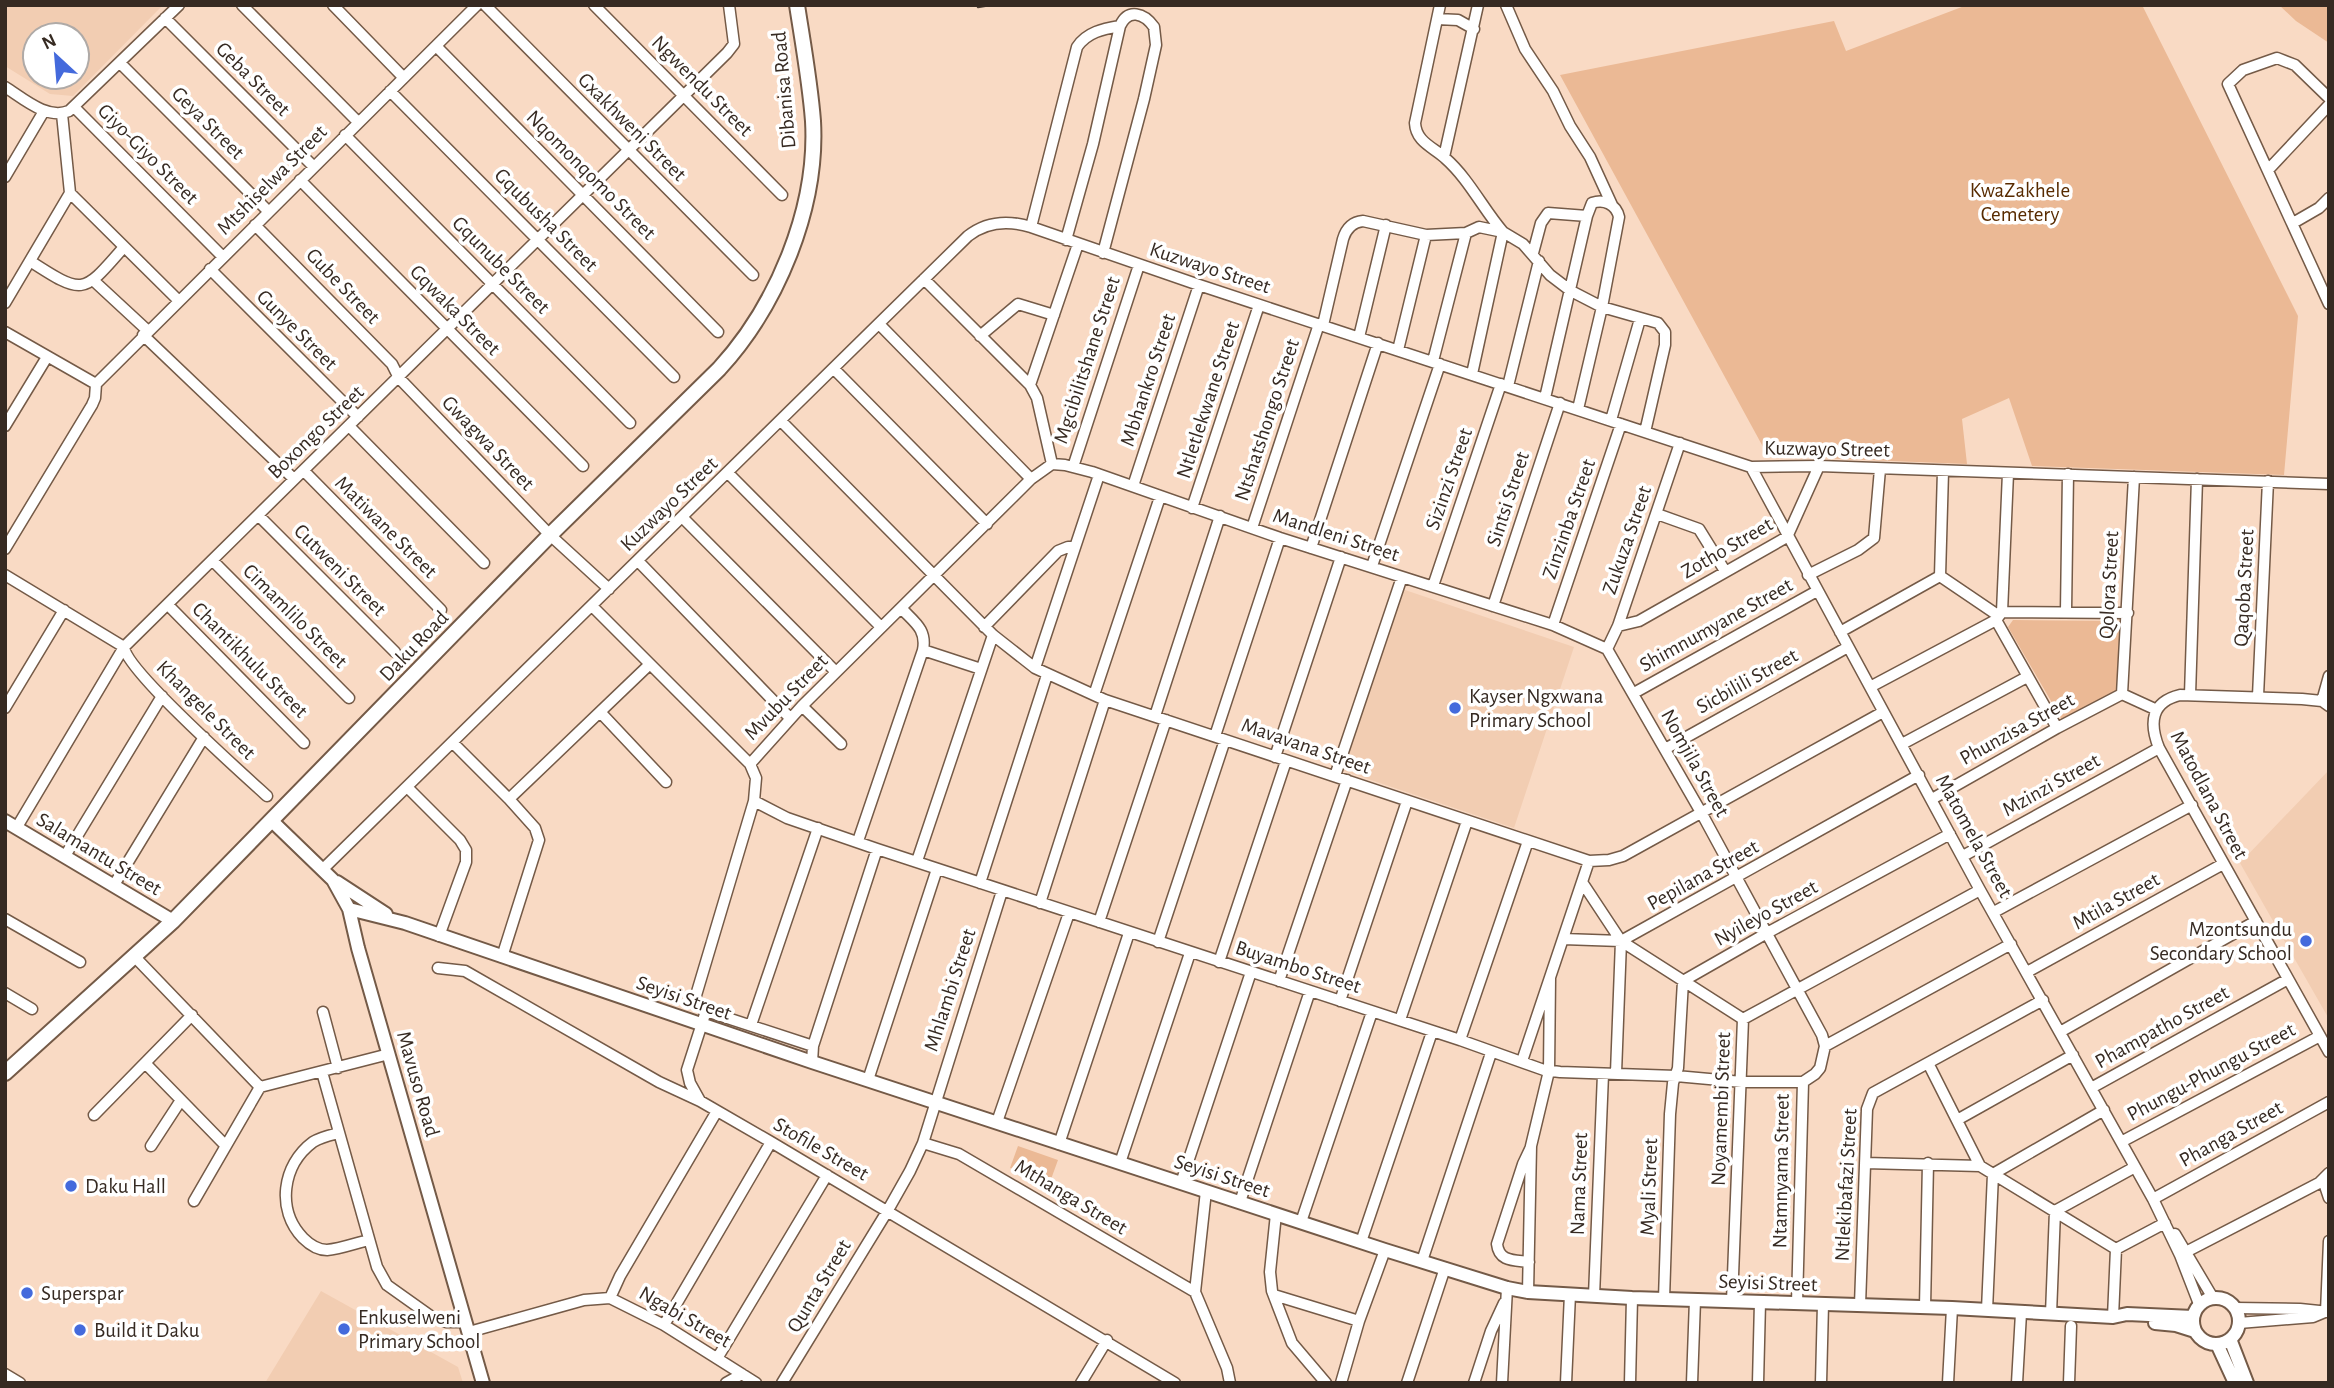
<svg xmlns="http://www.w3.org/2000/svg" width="2334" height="1388" font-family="'Alegreya Sans',sans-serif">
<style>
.built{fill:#f2cdb2;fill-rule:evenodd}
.green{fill:#ebb995}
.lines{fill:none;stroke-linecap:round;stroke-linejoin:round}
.minor-casing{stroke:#745a47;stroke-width:13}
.tertiary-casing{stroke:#745a47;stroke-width:16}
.secondary-casing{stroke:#745a47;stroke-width:18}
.minor{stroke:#fff;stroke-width:10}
.tertiary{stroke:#fff;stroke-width:12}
.secondary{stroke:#fff;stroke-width:14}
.rail{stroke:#504137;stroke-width:2.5}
.poi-dot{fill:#446adc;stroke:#fff;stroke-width:2.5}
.labels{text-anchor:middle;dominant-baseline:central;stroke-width:7;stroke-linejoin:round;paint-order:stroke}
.street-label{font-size:21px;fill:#362a22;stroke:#fff}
.park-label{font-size:21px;fill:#582b00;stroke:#fff}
.poi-label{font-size:21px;fill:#362a22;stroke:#fff;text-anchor:start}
</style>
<rect width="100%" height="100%" fill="#f9dac4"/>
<path class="built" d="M5 5H163L73 96 50 94 5 66ZM35 35H77V77H35Z
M1405 590 1574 647 1514 828 1335 768 1395 595Z
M2329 770V1019L2240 863Z
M321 1291 458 1367 463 1383H265Z"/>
<path class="green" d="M1967 5H2142L2298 316 2284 475 2032 466 2009 398 1962 419 1967 464 1768 456 1560 75 1834 21 1846 51Z
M2279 5H2329V43L2296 21Z
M2013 620 2122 621 2117 692 2062 720 2008 627Z
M1018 1146 1058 1160 1050 1182 1010 1168Z"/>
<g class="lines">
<g class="minor-casing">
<path id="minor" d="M242 5 358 122
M333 5 403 77
M485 5 753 275
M594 5 782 195
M1440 5 1415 123C1416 142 1433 147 1445 158 1469 179 1483 209 1503 232L1472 374
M1506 5 1525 49 1553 91 1570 126 1590 157 1612 205
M165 18 313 166
M1437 19 1458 20 1474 29
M436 46 718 332
M120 63 268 211
M5 87C24 99 47 120 69 111L179 5
M390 91 674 377
M2329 98 2295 65 2277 58 2243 70 2228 84 2329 304
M75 108 222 256
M345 135 630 423
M1444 157 1478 5
M2268 170 2329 105
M5 177 44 111
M300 180 583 466
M70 193 178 300
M2293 223 2319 208 2329 198
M255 225 392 364 399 378 550 535 609 589
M1031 227 1077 47C1087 32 1103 29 1120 26
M1066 240 1093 144 1120 26C1128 8 1144 13 1154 27L1156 45 1144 99 1103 253
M1533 253 1541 223 1548 213 1587 216
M30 261C84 296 83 294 124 247
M210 269 358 417
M924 279 1030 385
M94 281 148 331
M5 303 70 193 62 114
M879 324 1031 479
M1323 325 1343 239C1346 229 1352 222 1363 221L1426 235 1466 233 1479 227 1503 232 1523 244 1550 275 1571 291 1602 307 1658 323 1665 332V345L1645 432
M5 332 96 384
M143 335 294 479
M980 336 1018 304 1054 315
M1359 337 1386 225
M1398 350 1426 235
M1433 361 1466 233
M834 369 987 524
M96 384 477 5
M1508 386 1539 261
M1545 398 1587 216 1592 203C1604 199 1616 204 1619 217L1602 307 1578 409
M1611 420 1640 319
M781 421 993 635 1035 668 1105 700 1589 861 1609 860 1623 856 1883 712
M5 426 47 357
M349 426 484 563
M1052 464 1037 398 1030 385 1078 244
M1073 467 1139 265
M1751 467 1980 890 2153 1199 2180 1255 2199 1304
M304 471 441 610
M728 473 881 627
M1133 486 1199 285
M1192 508 1259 305
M1657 514 1699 529 1725 571
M258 515 395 652
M682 517 836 672
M1252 528 1319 324
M1311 548 1378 343
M5 549 92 405 95 398 96 384
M213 561 349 698
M638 561 790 718
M1372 566 1440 364
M5 575 124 647C126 670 244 775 267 796
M1808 575 1858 550 1874 538 1880 469
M1940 576 1943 471
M1940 576 1999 616
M1433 586 1501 384
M168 605 304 743
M592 606 750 764
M1493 606 1560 403
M901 608C914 622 927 629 923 650
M2066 611 2068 474
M2002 612 2128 613
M1996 620 2057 728
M1553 625 1621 424
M1618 626 1639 621 1787 537 1819 466
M984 627 1058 551 1068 547H1075
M1840 632 1940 576
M1607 649 1618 626 1680 443
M1035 668 1099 475
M1870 687 1996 620 2002 612 2008 473
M1634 693 1817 591
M2122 694 2134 477
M2122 694 2157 710
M1094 695 1160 497
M2190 695 2197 479
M2258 696 2268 481
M2322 701 2329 676
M802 706 841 744
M2329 706 2322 701 2302 699 2180 695C2151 702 2149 723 2159 748L2329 1052
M5 708 64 610
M601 713 666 782
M1155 716 1220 516
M1215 736 1280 538
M453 743 509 799 650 664
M1902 744 2027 677
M1665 749 1848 647
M1275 757 1341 557
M1335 776 1402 577
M408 788 460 840 466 850V862L439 936
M1932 799 2057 728 2122 694
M17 827 124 647 727 53 734 44 729 5
M858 841 923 650 981 669
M65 856 162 696
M1963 856 2159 748
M917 861 993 635
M323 869 968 236C987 221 1008 220 1031 227L1199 285 1751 467 1819 466 2329 484
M1582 882 1621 941 1743 1019
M980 883 1047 675
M114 885 204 737
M1040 903 1105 700
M1994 912 2192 805
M5 919 80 962
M1099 922 1166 720
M1563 939 1621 941
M1158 942 1225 740
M133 955 260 1087 194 1201
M502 957 539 840 535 828 509 799
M1219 962 1286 761
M438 968 465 971 659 1082 700 1101 771 1142 1175 1383
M2027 972 2223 864
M1279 981 1347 780
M5 993 32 1009
M1340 1001 1407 801
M706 1011 813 1046
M323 1012 338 1068
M1743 1019 1980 890
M1400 1020 1467 821
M751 1025 818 828
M2060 1032 2256 921
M1460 1040 1528 841
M1825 1046 2011 944
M1522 1061 1589 861
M812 1062 813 1046 877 849
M145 1063 226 1146
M1928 1063 1980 1166
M322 1072 377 1267 387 1285 432 1317 446 1322H466
M1616 1073 1621 941 1919 775
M868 1080 937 869
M260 1087 389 1054
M2091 1088 2288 979
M700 1101 690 1083 687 1070 706 1011 694 1002 754 801 756 778 750 764 802 706 1031 479 1052 464 1065 465 1092 472 1280 538 1553 625 1607 649 1702 814 1822 1035 1825 1046 1820 1068 1815 1074 1803 1082H1742L1676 1076 1560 1072 1544 1070 1460 1040 877 849 787 818 754 801
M94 1115 192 1015
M1957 1120 2073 1055
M997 1122 1069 913
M339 1133C331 1135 321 1137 313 1142 282 1165 276 1210 303 1238 309 1244 317 1250 327 1250 340 1249 356 1243 369 1240
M2121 1142 2320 1036
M923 1143 959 1154 1195 1292
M1059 1144 1129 933
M151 1146 181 1100
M1120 1163 1190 953
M1865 1163 1980 1166 2116 1249
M2323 1180 2329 1198
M1181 1183 1251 972
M1206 1191 1195 1292 1227 1368 1230 1383
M2153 1199 2329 1102
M1240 1202 1310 991
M1276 1214 1270 1272 1272 1291 1292 1343 1326 1383
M1301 1222 1372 1012
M2175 1234 2213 1298
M1361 1242 1432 1032
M2116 1249 2165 1223
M2180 1255 2319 1183 2329 1173
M1422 1261 1491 1053
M1529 1262C1514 1260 1499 1262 1497 1244L1523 1164 1531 1147
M1528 1292 1531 1146 1549 1071 1550 978
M1274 1295 1359 1321
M1594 1296 1603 1074
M610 1298 620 1276 717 1111
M1664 1299 1670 1114 1673 1083 1678 1068 1683 981 1767 933 1950 834
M1732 1301 1743 1019
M1797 1303 1803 1082
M1860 1305 1867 1109 1873 1093 2043 1000
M1925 1307 1928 1163
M2235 1308 2300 1309 2329 1312
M1987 1310 1993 1174 2104 1110
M2326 1312 2329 1241
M2051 1314 2055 1211 2135 1167
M2113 1317 2116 1249
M2239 1323 2313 1317 2325 1312
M664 1325 771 1142
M469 1332 584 1300 610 1298 664 1325 756 1383
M718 1357 827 1175
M5 1374 20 1383
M726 1383 742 1374
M782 1383 888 1210 910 1171 923 1143 1002 891
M1081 1383 1107 1340
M1341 1383 1359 1321 1385 1250
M1407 1383 1445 1268
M1474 1383 1491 1331 1504 1303
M1502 1383 1507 1288
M1566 1383 1570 1294
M1630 1383 1632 1298
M1692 1383 1695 1300
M1758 1383 1760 1302
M1821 1383 1823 1304
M1948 1383 1952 1308
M2017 1383 2021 1313
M2069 1383 2071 1326"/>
</g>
<g class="tertiary-casing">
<path id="tertiary" d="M5 821 173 921
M272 821 333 880 349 909 358 948 483 1383
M337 882 386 914
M349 909 405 923 812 1062 1385 1250 1507 1288 1528 1292 1632 1298 1952 1308 2113 1317 2127 1314 2193 1317
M2193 1321a23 23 0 1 1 46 0a23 23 0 1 1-46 0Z
M2155 1323 2176 1325 2195 1331
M2230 1339 2247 1383
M2217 1344 2235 1383"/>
</g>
<g class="secondary-casing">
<path id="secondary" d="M5 1073 173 921 550 535 719 369C777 306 818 208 813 121 810 82 803 44 797 5"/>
</g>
<use href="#minor" class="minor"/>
<use href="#tertiary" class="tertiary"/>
<use href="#secondary" class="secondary"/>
<path class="rail" d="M978 7 990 5"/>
</g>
<g class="poi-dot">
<circle cx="1455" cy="708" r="7"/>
<circle cx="2306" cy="941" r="7"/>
<circle cx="71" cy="1186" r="7"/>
<circle cx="27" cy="1293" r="7"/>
<circle cx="344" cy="1329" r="7"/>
<circle cx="80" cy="1330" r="7"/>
</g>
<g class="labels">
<g class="street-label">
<text transform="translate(253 79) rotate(45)">Geba Street</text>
<text transform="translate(702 86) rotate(45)">Ngwendu Street</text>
<text transform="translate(784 90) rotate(-95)">Dibanisa Road</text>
<text transform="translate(208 123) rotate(45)">Geya Street</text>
<text transform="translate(632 127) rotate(45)">Gxakhweni Street</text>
<text transform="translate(148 154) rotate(45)">Giyo-Giyo Street</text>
<text transform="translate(591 175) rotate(45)">Nqomonqomo Street</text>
<text transform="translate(272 180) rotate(-45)">Mtshiselwa Street</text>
<text transform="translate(546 220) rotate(45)">Gqubusha Street</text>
<text transform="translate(501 265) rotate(45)">Gqunube Street</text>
<text transform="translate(1210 268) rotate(18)">Kuzwayo Street</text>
<text transform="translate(343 286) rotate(46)">Gube Street</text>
<text transform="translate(455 310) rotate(45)">Gqwaka Street</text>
<text transform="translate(297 330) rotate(45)">Gunye Street</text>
<text transform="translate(1087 360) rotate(-72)">Mgcibilitshane Street</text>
<text transform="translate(1148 380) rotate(-72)">Mbhankro Street</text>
<text transform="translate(1208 400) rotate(-72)">Ntletlekwane Street</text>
<text transform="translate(1267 420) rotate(-72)">Ntshatshongo Street</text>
<text transform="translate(316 432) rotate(-44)">Boxongo Street</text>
<text transform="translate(488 443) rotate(46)">Gwagwa Street</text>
<text transform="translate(1827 449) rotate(1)">Kuzwayo Street</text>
<text transform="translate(1449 479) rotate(-71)">Sizinzi Street</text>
<text transform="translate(1508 499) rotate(-72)">Sintsi Street</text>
<text transform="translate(669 504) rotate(-44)">Kuzwayo Street</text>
<text transform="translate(1569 519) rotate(-71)">Zinzinba Street</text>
<text transform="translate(386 527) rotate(45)">Matiwane Street</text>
<text transform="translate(1336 535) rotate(18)">Mandleni Street</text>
<text transform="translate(1627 540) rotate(-71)">Zukuza Street</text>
<text transform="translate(1727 548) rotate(-30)">Zotho Street</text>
<text transform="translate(340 570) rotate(45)">Cutweni Street</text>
<text transform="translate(2109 585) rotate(-87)">Qolora Street</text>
<text transform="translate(2244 588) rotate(-87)">Qaqoba Street</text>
<text transform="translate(295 616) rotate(45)">Cimamlilo Street</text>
<text transform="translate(1716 625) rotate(-29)">Shimnumyane Street</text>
<text transform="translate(414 646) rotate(-46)">Daku Road</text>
<text transform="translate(250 660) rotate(45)">Chantikhulu Street</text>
<text transform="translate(1747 681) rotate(-29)">Sicbilili Street</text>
<text transform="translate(786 697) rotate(-46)">Mvubu Street</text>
<text transform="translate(206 710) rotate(45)">Khangele Street</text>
<text transform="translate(2017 729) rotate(-29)">Phunzisa Street</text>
<text transform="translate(1306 746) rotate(19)">Mavavana Street</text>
<text transform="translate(1695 763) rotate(61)">Nomjila Street</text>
<text transform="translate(2051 785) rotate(-29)">Mzinzi Street</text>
<text transform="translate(2209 795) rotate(62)">Matodlana Street</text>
<text transform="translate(1974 836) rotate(61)">Matomela Street</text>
<text transform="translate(99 854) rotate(31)">Salamantu Street</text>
<text transform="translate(1703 875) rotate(-29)">Pepilana Street</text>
<text transform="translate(2116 901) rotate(-29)">Mtila Street</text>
<text transform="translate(1766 913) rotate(-29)">Nyileyo Street</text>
<text transform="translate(1298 967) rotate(18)">Buyambo Street</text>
<text transform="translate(950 990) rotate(-72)">Mhlambi Street</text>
<text transform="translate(684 998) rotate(19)">Seyisi Street</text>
<text transform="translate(2162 1027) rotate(-29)">Phampatho Street</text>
<text transform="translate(2211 1072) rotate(-28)">Phungu-Phungu Street</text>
<text transform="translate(418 1084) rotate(74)">Mavuso Road</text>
<text transform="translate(1721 1109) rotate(-88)">Noyamembi Street</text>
<text transform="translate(2231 1134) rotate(-29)">Phanga Street</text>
<text transform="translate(821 1149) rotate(30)">Stofile Street</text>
<text transform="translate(1781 1171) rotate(-89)">Ntamnyama Street</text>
<text transform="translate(1222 1176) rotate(18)">Seyisi Street</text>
<text transform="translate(1579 1184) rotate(-88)">Nama Street</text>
<text transform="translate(1846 1185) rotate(-87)">Ntlekibafazi Street</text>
<text transform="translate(1649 1187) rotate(-88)">Myali Street</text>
<text transform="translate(1071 1197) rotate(31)">Mthanga Street</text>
<text transform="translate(1768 1283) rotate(2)">Seyisi Street</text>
<text transform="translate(819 1286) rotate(-59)">Qunta Street</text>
<text transform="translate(685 1317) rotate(30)">Ngabi Street</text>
</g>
<g class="park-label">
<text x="2020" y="190">KwaZakhele<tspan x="2020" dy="24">Cemetery</tspan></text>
</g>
<g class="poi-label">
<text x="1469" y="696">Kayser Ngxwana<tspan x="1469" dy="24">Primary School</tspan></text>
<text x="2292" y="929" text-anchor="end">Mzontsundu<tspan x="2292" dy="24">Secondary School</tspan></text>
<text x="85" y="1186">Daku Hall</text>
<text x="41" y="1293">Superspar</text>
<text x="358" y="1317">Enkuselweni<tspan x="358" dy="24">Primary School</tspan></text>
<text x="94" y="1330">Build it Daku</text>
</g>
</g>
<rect width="2334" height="1388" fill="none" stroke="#362a22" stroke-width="14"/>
<g transform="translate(56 56) rotate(334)"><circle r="33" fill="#ffffff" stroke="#afaaa7" stroke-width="2"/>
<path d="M0-5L12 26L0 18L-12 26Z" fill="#446adc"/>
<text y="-10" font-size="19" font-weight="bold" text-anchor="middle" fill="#362a22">N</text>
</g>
</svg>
